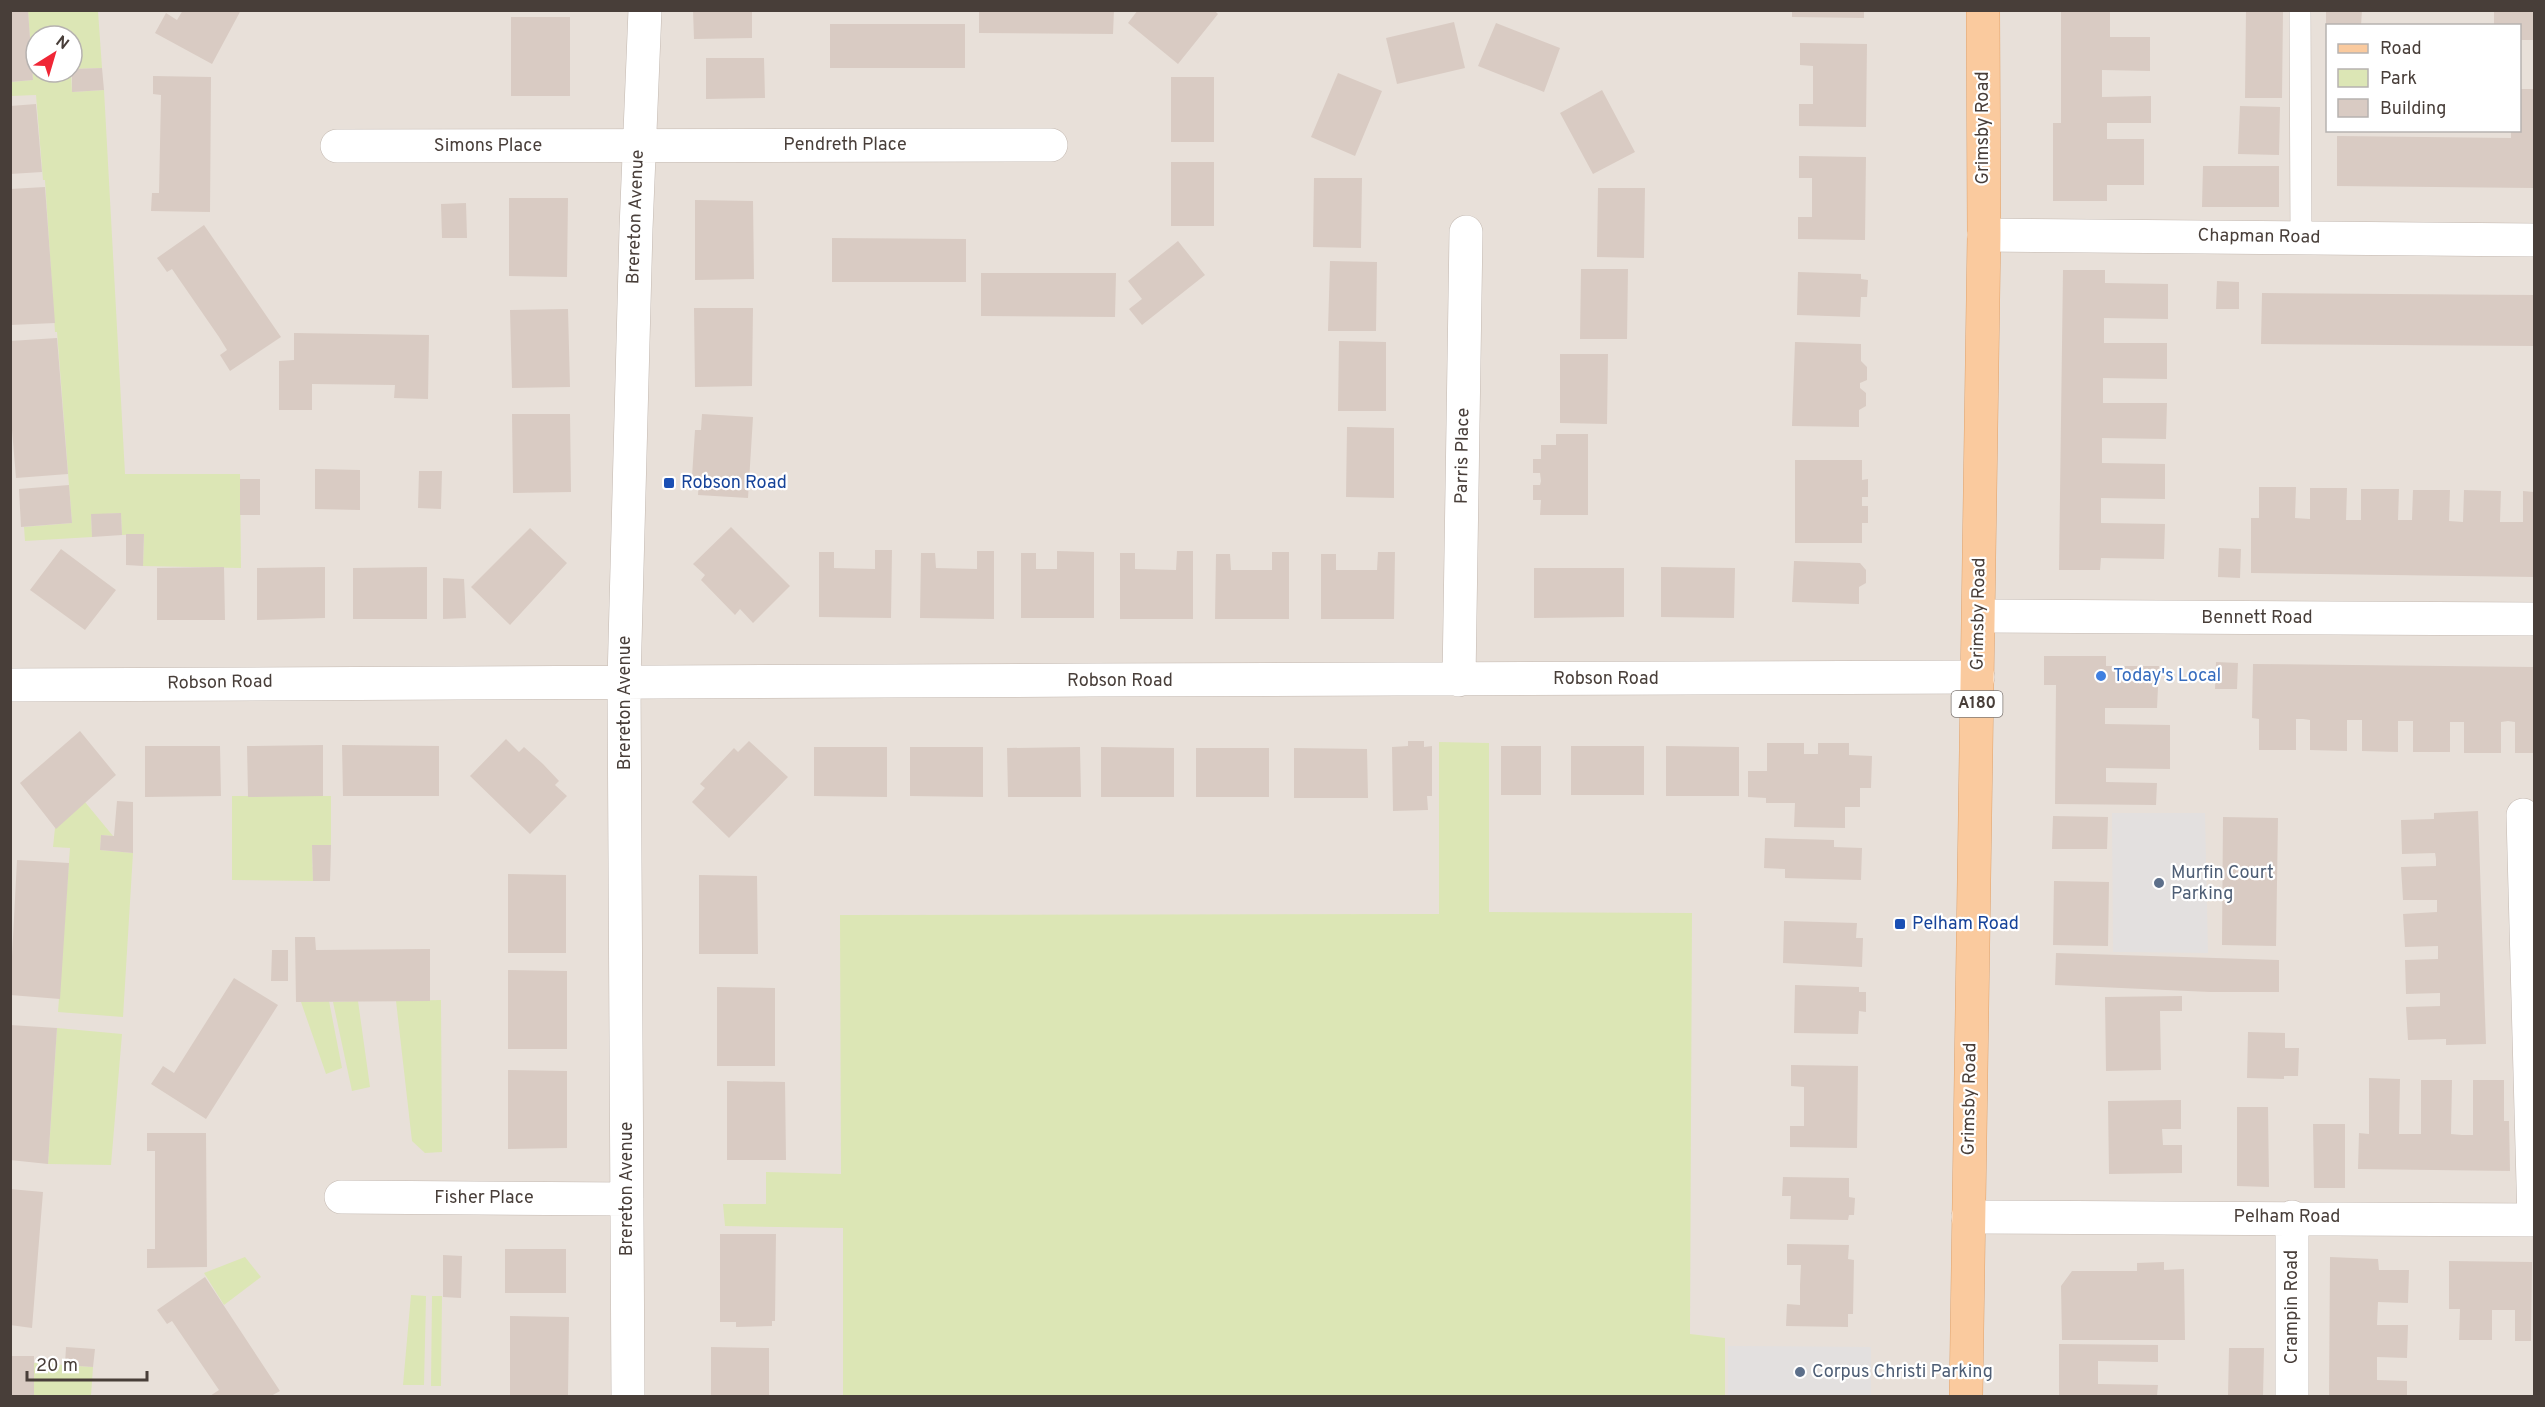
<svg xmlns="http://www.w3.org/2000/svg" width="2545" height="1407" font-family="Overpass,sans-serif">
<style>
.residential{fill:#e8e0d9;fill-rule:evenodd}
.green{fill:#dce6b5}
.parking{fill:#e3e0df}
.building{fill:#d9cbc3}
.lines{fill:none;stroke-linecap:round;stroke-linejoin:round}
.lane-casing{stroke:#c3b8b0;stroke-width:22}
.street-casing{stroke:#c3b8b0;stroke-width:34}
.primary-casing{stroke:#dfa36e;stroke-width:34}
.lane{stroke:#fff;stroke-width:21}
.street{stroke:#fff;stroke-width:33}
.primary{stroke:#faca9e;stroke-width:33}
.transit-dot{fill:#1a4fb4;stroke:#fff;stroke-width:2}
.shop-dot{fill:#3f7fe0;stroke:#fff;stroke-width:2}
.service-dot{fill:#5c6f8a;stroke:#fff;stroke-width:2}
.labels{text-anchor:middle;dominant-baseline:central;stroke-width:4.5;stroke-linejoin:round;paint-order:stroke}
.shield{fill:#fff;stroke:#7f7874;stroke-width:1.5}
.shield-label{font-size:16px;font-weight:bold;fill:#483e39}
.street-label{font-size:18px;fill:#483e39;stroke:#fff}
.transit-label{font-size:18px;fill:#164399;stroke:#fff;text-anchor:start}
.shop-label{font-size:18px;fill:#366cbe;stroke:#fff;text-anchor:start}
.service-label{font-size:18px;fill:#4e5e75;stroke:#fff;text-anchor:start}
</style>
<rect width="100%" height="100%" fill="#f4efea"/>
<path class="residential" d="M11 11H2534V1396H11ZM2328 26H2520V130H2328ZM36 36H72V72H36Z"/>
<path class="green" d="M28 11H98L102 68 72 69V36H36V72H71L72 92 104 90 125 474H240L241 568 143 566 144 534 122 535 121 513 91 515 92 537 25 541 24 527 72 523 57 332H55L45 180H43L36 95 11 96V82L33 80Z
M1439 742 1489 743V912L1692 913 1690 1334 1725 1338V1396H843V1228L725 1226 723 1204H766V1172L841 1174 840 915 1439 914Z
M232 796H331V845H312L313 881 232 880Z
M85 802 113 836 101 835 100 850 133 853 123 1017 58 1012 70 848 53 847 55 828Z
M441 1000 442 1152 425 1153 412 1141 396 1001Z
M329 1001 342 1068 326 1074 301 1002Z
M358 1001 370 1087 352 1091 333 1002Z
M57 1028 122 1034 111 1165 48 1164Z
M245 1257 261 1277 224 1305 204 1273Z
M411 1295 426 1296 424 1385H403Z
M432 1296H442L441 1386H431Z
M34 1363 93 1367 91 1396H34Z"/>
<path class="parking" d="M2112 813H2205L2208 953 2113 952Z
M1728 1346 1871 1347V1396H1728Z"/>
<path class="building" d="M10 10H28L33 80 10 82Z
M183 10H241L212 64 155 33 166 13 177 20Z
M693 10H752V38L694 39Z
M979 10H1114L1113 34 979 33Z
M1138 10H1217L1216 12 1218 14 1178 64 1128 23Z
M1792 10H1864V18L1792 17Z
M2061 10H2110V37H2150V71L2102 70V97L2151 96V123H2107V139H2144V185H2107V201H2053V123H2061Z
M2246 10H2283L2282 98H2245Z
M2326 10H2362L2361 26H2326Z
M2494 10H2534V40H2520V26H2494Z
M511 17H570V96H511Z
M1454 22 1465 68 1397 84 1386 38Z
M1496 23 1560 48 1544 92 1478 66Z
M830 24H965V68H830Z
M1800 43 1867 44 1866 127 1799 126V104H1813V66L1800 65Z
M706 58H764L765 98 706 99Z
M102 68 104 90 72 92V69Z
M1338 73 1382 91 1355 156 1311 137Z
M153 76 211 77 210 212 151 211 152 193H159L161 95 153 94Z
M1171 77H1214V142H1171Z
M2520 89H2534V188L2337 186V136L2511 138V130H2520Z
M1602 90 1635 152 1593 174 1560 113Z
M36 104 42 172 10 174V106Z
M2240 106 2280 107 2279 155 2238 154Z
M1799 156 1866 157 1865 240 1798 239V217H1812V178H1799Z
M1171 162H1214V226H1171Z
M2203 166H2279V207H2202Z
M1314 178H1362L1361 248 1313 247Z
M45 187 55 323 10 325V189Z
M1598 188H1645L1644 258 1597 257Z
M509 198H568L567 277 509 276Z
M695 200 753 201 754 279 695 280Z
M466 203 467 238H442L441 204Z
M204 225 281 337 230 371 220 355 227 350 219 337 172 269 167 272 157 258Z
M832 238 966 239V282H832Z
M1178 241 1205 275 1142 325 1129 309 1142 299 1128 281Z
M1330 261 1377 262 1376 331H1328Z
M1581 269H1628L1627 339H1580Z
M2063 270H2105V283L2168 284V319L2104 318V343H2167V379L2103 378V403H2167L2166 439 2102 438V463L2165 464V499L2101 498V523L2165 524 2164 559 2101 558 2100 570H2059Z
M1798 272 1861 274V279L1868 280 1867 297H1861L1860 317 1797 315Z
M981 273H1116L1115 317 981 316Z
M2217 281 2239 282V309H2216Z
M2262 293 2534 295V346L2261 344Z
M694 308H753L752 386 695 387Z
M568 309 570 387 512 388 510 310Z
M294 333 429 335 428 399 394 398 395 385 312 384V410H279V361L294 360Z
M57 338 68 474 16 478 10 406V341Z
M1339 341 1386 342V411H1338Z
M1795 342 1861 344V361L1867 367V380L1860 383V388L1866 393V406L1859 410V427L1792 426Z
M1560 354H1608L1607 424 1560 423Z
M512 414H570L571 492 513 493Z
M702 414 753 417 748 498 698 495 699 477H692L695 430H701Z
M1347 427 1394 428V498L1346 497Z
M1556 434H1588V515H1540L1541 500H1533V485H1540L1541 481 1540 473H1533V459H1541V445H1556Z
M1795 460H1862V480L1868 479V497H1862V506H1868V523H1862V543H1795Z
M315 469 360 470V510L315 509Z
M419 471H442L441 509 418 508Z
M240 479H260V515H240Z
M69 485 72 523 21 527 19 489Z
M2259 487H2296L2295 518 2310 519V488H2347L2346 520H2361V489H2399L2398 520H2412L2413 490H2450L2449 521 2463 522 2464 490 2501 491 2500 522H2523V491L2534 492V577L2251 573V518H2259Z
M121 513 122 535 92 537 91 514Z
M731 527 790 586 753 623 740 609 735 615 701 580 705 575 693 564Z
M530 528 567 563 510 625 471 587Z
M126 534H144L143 566 126 565Z
M2219 548 2241 549 2240 578 2218 577Z
M61 549 116 590 85 630 30 590Z
M875 550H892L891 618 819 617V552H834V568L875 569Z
M977 551H994V619L920 618 921 553H935L936 568 977 569Z
M1057 551 1094 552V618H1021V553H1036V569H1057Z
M1177 551H1193V619H1120V553H1135V569L1176 570Z
M1272 552H1289V619H1215L1216 554H1230L1231 570H1272Z
M1378 552H1395L1394 619H1321V554H1336V570H1377Z
M1794 561 1860 563 1866 570V583L1859 587V604L1792 602Z
M224 567 225 620H157V568Z
M325 567V618L257 620V568Z
M427 567V619H353V568Z
M1661 567 1735 568 1734 618 1661 617Z
M1534 568H1624V617L1534 618Z
M443 578 464 579 466 618 443 619Z
M2044 656H2106V666H2159L2157 708H2105V724L2170 725V769L2106 768V782L2157 783 2156 805 2055 804 2056 685H2044Z
M2216 662 2238 663 2237 689H2215Z
M2253 664 2534 667V753H2515V722L2508 721 2501 722V753H2464V722H2450V752H2413V721H2398V752L2362 751V720H2347V751L2310 750V720L2303 719H2296V750H2259V719L2252 718Z
M80 731 116 775 56 829 20 783Z
M506 739 519 752 524 747 543 764 559 781 555 785 567 796 530 834 470 776Z
M749 741 788 777 729 838 692 802 705 788 700 784 734 748 738 752Z
M1408 741H1424V747L1432 746V796H1427L1428 810 1393 811 1392 747 1408 746Z
M1767 743H1804V754H1818V743H1849V755L1872 756 1871 788H1860V807H1845V828L1794 827 1795 803H1766V798L1748 797V771H1767Z
M323 745V796L248 797 247 746Z
M342 745 439 746V796H343Z
M145 746H220L221 796 145 797Z
M1501 746H1541V795H1501Z
M1571 746H1644V795H1571Z
M1666 746 1739 747V796H1666Z
M814 747H887V797L814 796Z
M910 747H983V797L910 796Z
M1080 747 1081 797H1008L1007 748Z
M1101 747 1174 748V797H1101Z
M1196 748H1269V797H1196Z
M1294 748 1367 749 1368 798H1294Z
M117 801 133 802V853L100 850 101 835 114 836Z
M2478 811 2486 1044 2446 1045V1039L2408 1040 2406 1007 2440 1006V993L2406 994 2405 960 2438 959V946L2405 947 2403 914 2437 912V900H2403L2401 867 2436 866V859L2435 853 2402 854 2401 820 2434 819V813Z
M2053 816 2108 817 2107 849H2052Z
M2223 817 2278 818 2276 946 2222 945Z
M1765 838 1834 840V847L1862 848 1861 880 1785 878V869L1764 868Z
M312 845H331L330 881H313Z
M17 860 69 863 60 999 10 995Z
M508 874 566 875V953H508Z
M699 875 757 876 758 954H699Z
M2054 881 2109 882 2108 946 2053 945Z
M1784 921 1857 923 1856 938H1863L1862 967 1783 963Z
M295 937H315L316 950 430 949V1001L296 1002Z
M272 950H288V981H271Z
M2056 953 2279 960V992H2210L2055 985Z
M508 970 567 971V1049H508Z
M234 978 278 1005 206 1119 151 1084 163 1066 174 1073Z
M1795 985 1859 987V992H1866V1012L1859 1011 1858 1034 1794 1033Z
M717 987 775 988V1066H717Z
M2182 996V1011H2160L2161 1070 2106 1071 2105 997Z
M10 1025 57 1028 48 1164 10 1160Z
M2248 1032 2285 1033V1048H2299L2298 1076H2284V1079L2247 1078Z
M1791 1065 1858 1066 1857 1148 1790 1147V1126H1804V1087L1791 1086Z
M508 1070 567 1071V1148L508 1149Z
M2369 1078 2400 1079 2399 1134H2421V1080H2452L2451 1134 2462 1135H2473V1080H2504V1121H2509L2510 1171 2358 1169 2359 1133 2369 1134Z
M727 1081 785 1082 786 1160H727Z
M2181 1100V1129H2162L2163 1145H2182V1173L2109 1174 2108 1101Z
M2237 1107H2268L2269 1187 2237 1186Z
M2313 1124H2345V1188H2314Z
M147 1133H206L207 1267 147 1268V1249H155V1151H147Z
M1783 1177 1849 1178V1197L1855 1198 1854 1215H1849L1848 1220 1790 1219 1791 1196H1782Z
M10 1189 43 1192 32 1328 10 1325Z
M720 1234H776L775 1321H772V1326L736 1327V1322H720Z
M1787 1244 1849 1245 1848 1259 1854 1260 1853 1314H1848V1327L1786 1326 1787 1304 1800 1305V1285L1801 1265H1787Z
M505 1249H566V1293H505Z
M443 1255 462 1256 461 1298 443 1297Z
M2330 1257 2378 1259 2379 1270H2409L2408 1303 2378 1302 2377 1325H2408L2407 1358 2377 1357V1380L2407 1381V1396H2329Z
M2449 1261 2532 1262 2531 1341H2515V1310H2492V1340H2459L2460 1309H2449Z
M2164 1262V1270L2184 1269 2185 1340H2062L2061 1286 2072 1271H2137V1263Z
M205 1277 280 1391 271 1396H210L219 1390 172 1321 167 1324 157 1310Z
M510 1316 569 1317 568 1395H510Z
M2059 1344 2158 1345V1362L2098 1361V1384L2158 1385 2157 1396H2059Z
M66 1347 95 1349 93 1367 65 1365Z
M711 1347 769 1348V1396H711Z
M2229 1348H2264L2263 1396H2228Z
M10 1356H34V1396H10Z"/>
<g class="lines">
<g class="lane-casing">
<path id="lane" d="M2300 10 2301 238"/>
</g>
<g class="street-casing">
<path id="street" d="M337 146 1051 145
M1984 235 2534 240
M1979 616 2534 619
M1459 680 1466 232
M10 685C666 678 1322 682 1978 677
M2523 815 2534 1220
M341 1197 627 1199
M1968 1217 2534 1220
M628 1396 624 681 636 229 645 10
M2292 1396V1217"/>
</g>
<g class="primary-casing">
<path id="primary" d="M1966 1396 1984 235 1983 10"/>
</g>
<use href="#lane" class="lane"/>
<use href="#street" class="street"/>
<use href="#primary" class="primary"/>
</g>
<g class="transit-dot">
<rect x="663" y="477" width="12" height="12" rx="3"/>
<rect x="1894" y="918" width="12" height="12" rx="3"/>
</g>
<circle class="shop-dot" cx="2101" cy="676" r="6"/>
<g class="service-dot">
<circle cx="2159" cy="883" r="6"/>
<circle cx="1800" cy="1372" r="6"/>
</g>
<g class="labels">
<rect class="shield" x="1951.5" y="691" width="51" height="26" rx="4.5"/>
<g class="shield-label">
<text x="1977" y="704">A180</text>
</g>
<g class="street-label">
<text transform="translate(1983 128) rotate(-90)">Grimsby Road</text>
<text x="845" y="145">Pendreth Place</text>
<text x="488" y="146">Simons Place</text>
<text transform="translate(636 217) rotate(-88)">Brereton Avenue</text>
<text transform="translate(2259 237) rotate(1)">Chapman Road</text>
<text transform="translate(1463 456) rotate(-89)">Parris Place</text>
<text transform="translate(1979 614) rotate(-89)">Grimsby Road</text>
<text x="2257" y="618">Bennett Road</text>
<text x="1606" y="679">Robson Road</text>
<text x="1120" y="681">Robson Road</text>
<text transform="translate(220 683) rotate(-1)">Robson Road</text>
<text transform="translate(625 703) rotate(-90)">Brereton Avenue</text>
<text transform="translate(1970 1099) rotate(-89)">Grimsby Road</text>
<text transform="translate(627 1189) rotate(-90)">Brereton Avenue</text>
<text x="484" y="1198">Fisher Place</text>
<text x="2287" y="1217">Pelham Road</text>
<text transform="translate(2292 1307) rotate(-90)">Crampin Road</text>
</g>
<g class="transit-label">
<text x="681" y="483">Robson Road</text>
<text x="1912" y="924">Pelham Road</text>
</g>
<g class="shop-label">
<text x="2113" y="676">Today's Local</text>
</g>
<g class="service-label">
<text x="2171" y="873">Murfin Court<tspan x="2171" dy="21">Parking</tspan></text>
<text x="1812" y="1372">Corpus Christi Parking</text>
</g>
</g>
<rect width="2545" height="1407" fill="none" stroke="#483e39" stroke-width="24"/>
<rect x="2326" y="24" width="195" height="108" fill="#ffffff" stroke="#b6b2b0" stroke-width="1.5"/>
<rect x="2338" y="44" width="30" height="9" fill="#faca9e" stroke="#b6b2b0" stroke-width="1.5"/>
<text x="2380" y="54" font-size="18" fill="#483e39">Road</text>
<rect x="2338" y="69" width="30" height="18" fill="#dce6b5" stroke="#b6b2b0" stroke-width="1.5"/>
<text x="2380" y="84" font-size="18" fill="#483e39">Park</text>
<rect x="2338" y="99" width="30" height="18" fill="#d9cbc3" stroke="#b6b2b0" stroke-width="1.5"/>
<text x="2380" y="114" font-size="18" fill="#483e39">Building</text>
<g transform="translate(54 54) rotate(37)"><circle r="28" fill="#ffffff" stroke="#b6b2b0" stroke-width="1.5"/>
<path d="M0-4.5L10 22L0 15L-10 22Z" fill="#f02636"/>
<text y="-9" font-size="16" font-weight="bold" text-anchor="middle" fill="#483e39">N</text>
</g>
<path d="M27 1371v9h120v-9" fill="none" stroke="#483e39" stroke-width="3"/>
<text x="36" y="1371" font-size="18" fill="#483e39" stroke="#ffffff" stroke-width="4.5" paint-order="stroke">20 m</text>
</svg>
